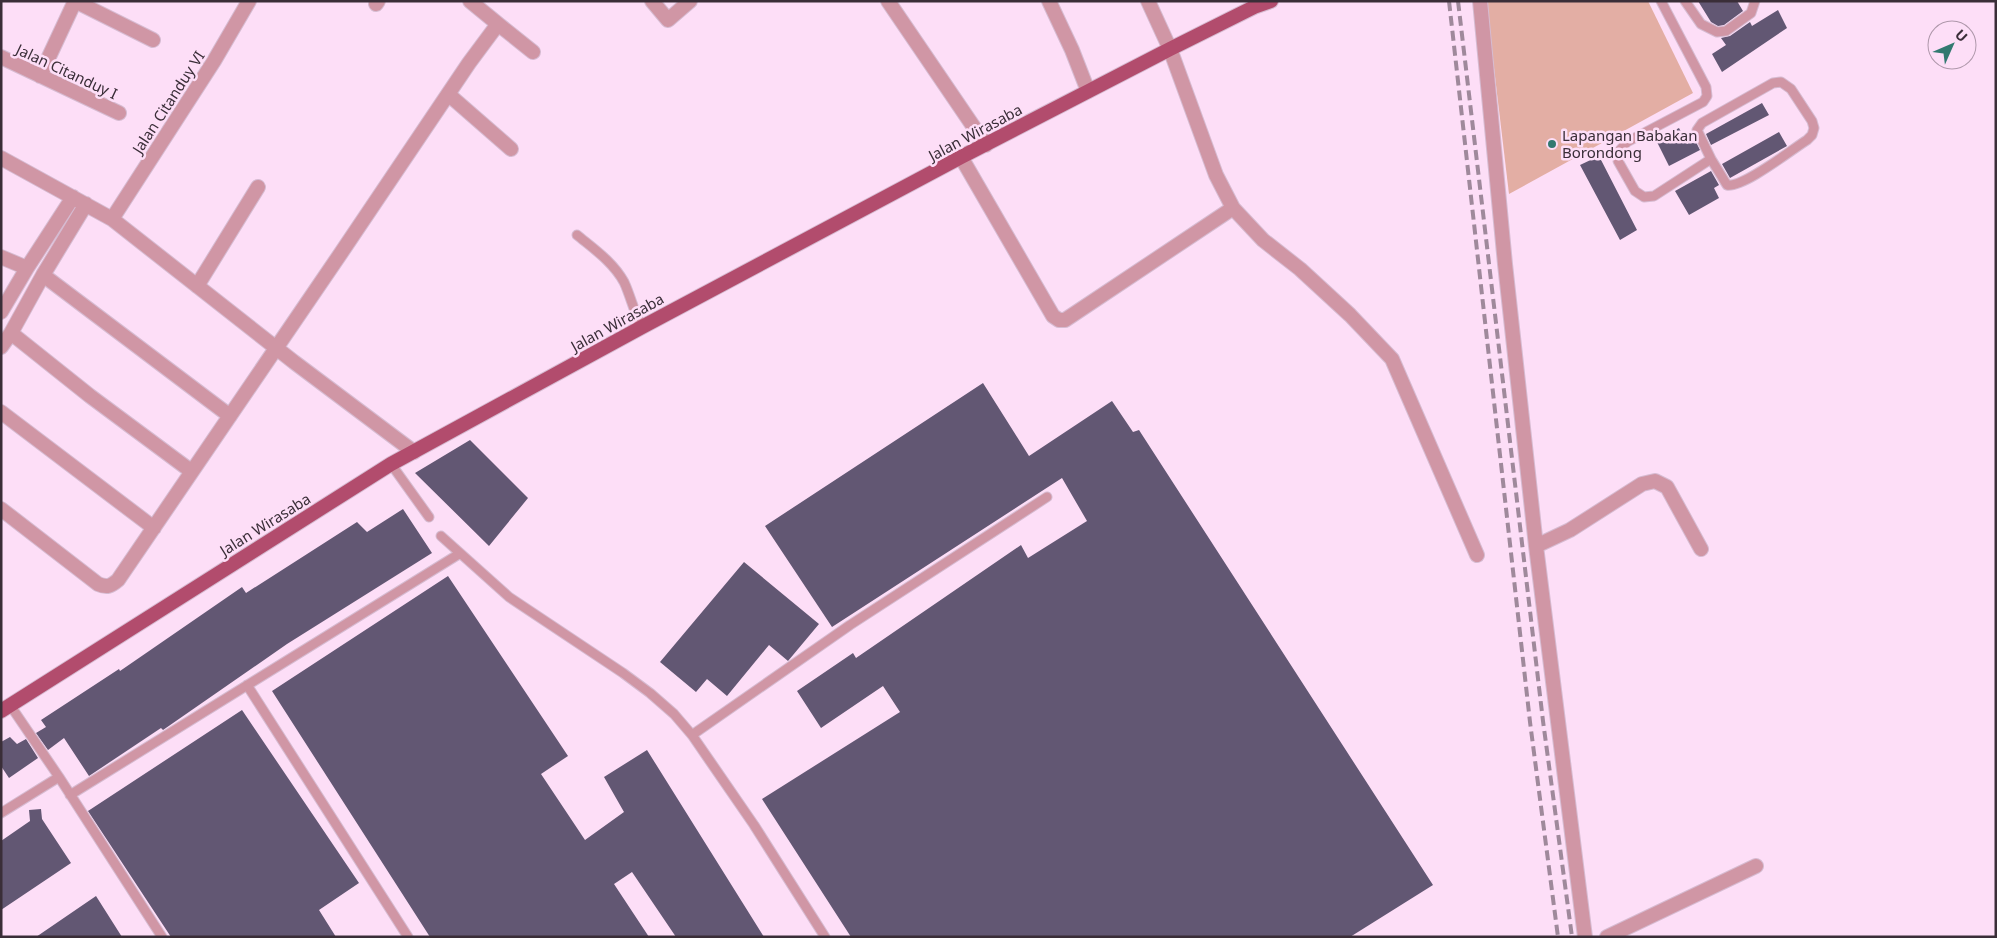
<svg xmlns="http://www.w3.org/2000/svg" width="1997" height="938" font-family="'Noto Sans',sans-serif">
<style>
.green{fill:#e3aea4}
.building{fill:#625773}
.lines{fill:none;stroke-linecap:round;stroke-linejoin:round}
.service-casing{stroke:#d6bbd1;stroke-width:11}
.minor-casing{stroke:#d6bbd1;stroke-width:16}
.primary-casing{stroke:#d6bbd1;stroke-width:16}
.service{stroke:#d096a5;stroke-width:9}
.minor{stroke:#d096a5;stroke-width:14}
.primary{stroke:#b24c6d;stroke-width:14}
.rail{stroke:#9f899b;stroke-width:4;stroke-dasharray:10 5;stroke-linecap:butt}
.poi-dot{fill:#327970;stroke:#fddef7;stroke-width:2}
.labels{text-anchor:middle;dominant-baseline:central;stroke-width:5;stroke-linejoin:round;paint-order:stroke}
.street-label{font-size:15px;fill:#3a2e38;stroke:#fddef7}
.poi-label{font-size:15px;fill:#3a2e38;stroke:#fddef7;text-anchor:start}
</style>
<rect width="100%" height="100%" fill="#fddef7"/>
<path class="green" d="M1486 1H1648L1693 93 1509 194Z"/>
<path class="building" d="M1698 1H1737L1743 11 1724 25 1718 26 1711 22Z
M1778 10 1787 28 1722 72 1712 54 1726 45 1721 38 1730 36 1750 22 1752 26Z
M1762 103 1769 115 1711 145 1706 134Z
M1679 128 1687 144 1695 140 1700 150 1669 166 1656 140Z
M1779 132 1787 146 1730 178 1722 164Z
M1599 156 1637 230 1620 240 1580 165Z
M1711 171 1719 185 1714 188 1719 198 1689 215 1675 191Z
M983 383 1029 456 1112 401 1133 432 1139 430 1433 885 1350 937H851L762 799 900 712 883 686 821 728 797 691 853 653 856 658 1021 545 1028 558 1087 521 1062 478 832 627 765 526Z
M470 440 528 498 489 546 415 473Z
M403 509 432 553 287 644 163 730 161 728 89 776 64 738 48 750 36 733 46 727 41 720 119 669 120 671 242 587 246 593 357 522 367 532Z
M744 562 819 624 788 661 769 645 727 696 707 679 696 692 660 662Z
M448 576 568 756 541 774 585 840 624 812 604 777 647 750 764 937H676L632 872 614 884 649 937H430L272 691Z
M242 710 359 883 319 910 336 937H171L88 811Z
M10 737 17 744 26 739 38 758 9 778 1 766V742Z
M41 809 42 819 71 863 1 910V841L30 821 29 810Z
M96 896 122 937H36Z"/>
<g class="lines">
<g class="service-casing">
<path id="service" d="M1661 1 1706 87 1707 96 1703 102 1627 142 1620 150 1618 161 1635 191 1644 197 1654 196 1711 159
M1685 1 1701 24 1717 32 1726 31 1751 13 1755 1
M1781 82 1791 89 1812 121 1814 128 1812 135 1807 140C1791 150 1743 188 1727 185L1711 159 1697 130 1702 123 1773 83Z
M577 235C594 249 613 262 624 282 631 297 634 313 642 327
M391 464 429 517
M441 536 509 597 623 673 650 693 674 714 692 735 754 825 825 937
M247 685 408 937
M10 705 59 777 162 937
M692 735 850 625 1047 497
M70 795 459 554
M1 813 59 777"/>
</g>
<g class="minor-casing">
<path id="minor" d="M75 1 153 40
M652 1 668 20 690 1
M888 1 986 145
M1049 1 1072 50 1088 91
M1148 1 1170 49 1216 175 1233 208 1263 240 1300 269 1350 315 1392 359 1477 555
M1480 1 1505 264 1536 546 1585 937
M376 4 378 1
M498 24 533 52
M1 57 119 113
M40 76 75 1
M448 94 511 149
M961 157 1053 316 1059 320H1065L1233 208
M1 158 112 219 294 362 414 452
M112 219 214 61 249 1
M1 257 27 268
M43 275 230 416
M197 286 258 187
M1 312 27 268 73 197
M11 333 90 396 191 471
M1 347 11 333 43 275 86 204
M1 412 154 528
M1 509 98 584C107 588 111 586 118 580L341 253 469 63 498 24 470 1
M1536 546 1570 530 1642 484 1655 481 1667 487 1701 549
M1607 937 1756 866"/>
</g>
<g class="primary-casing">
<path id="primary" d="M1 711 391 464 642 327 961 157 1170 49 1254 7 1271 1"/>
</g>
<use href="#service" class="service"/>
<use href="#minor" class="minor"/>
<use href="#primary" class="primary"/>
<path class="rail" d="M1449 1 1530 722 1558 937
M1458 1 1543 721 1572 937"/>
</g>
<circle class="poi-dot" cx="1552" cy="144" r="5"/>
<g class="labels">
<g class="street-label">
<text transform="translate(67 71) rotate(25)">Jalan Citanduy I</text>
<text transform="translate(168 102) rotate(-57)">Jalan Citanduy VI</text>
<text transform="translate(975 132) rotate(-28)">Jalan Wirasaba</text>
<text transform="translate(617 322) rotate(-29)">Jalan Wirasaba</text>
<text transform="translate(265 524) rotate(-32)">Jalan Wirasaba</text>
</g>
<g class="poi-label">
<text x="1562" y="135">Lapangan Babakan<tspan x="1562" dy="17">Borondong</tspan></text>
</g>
</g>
<rect width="1997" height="938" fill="none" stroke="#3a2e38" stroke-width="5"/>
<g transform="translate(1952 45) rotate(45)"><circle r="24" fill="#fddef7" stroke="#af98ab"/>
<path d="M0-4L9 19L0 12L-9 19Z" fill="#327970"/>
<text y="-8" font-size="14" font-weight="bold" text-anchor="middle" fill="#3a2e38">U</text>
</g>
</svg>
